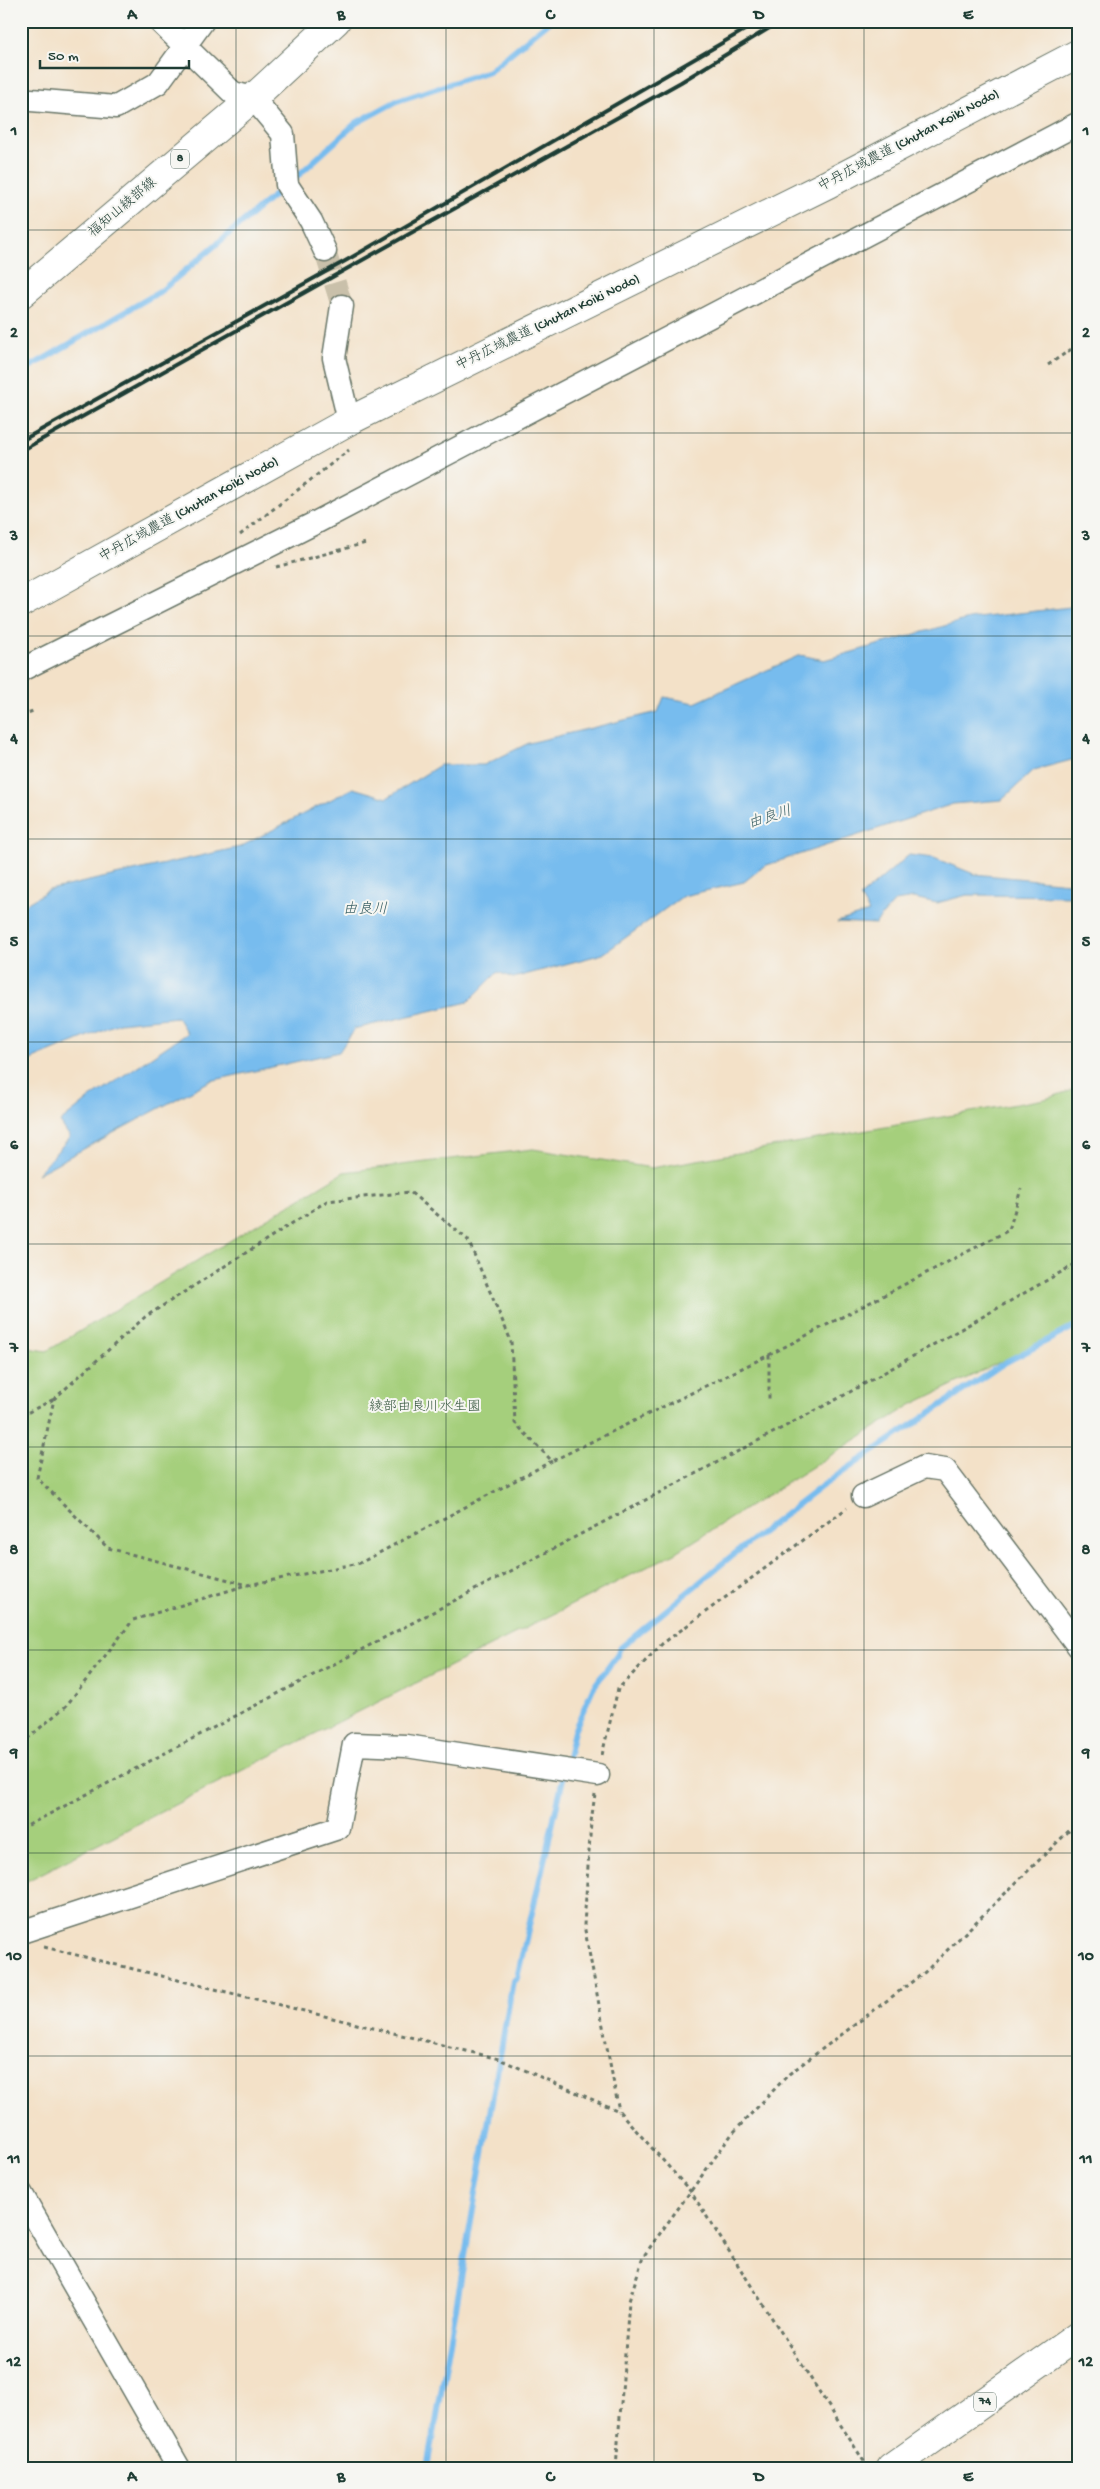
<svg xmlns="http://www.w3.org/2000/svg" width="1100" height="2489" font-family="'Gochi Hand','Klee One',sans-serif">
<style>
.green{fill:#a5cf7b;stroke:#628658}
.water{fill:#77bcee;stroke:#4b7c91}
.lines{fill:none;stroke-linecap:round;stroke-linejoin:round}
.stream{stroke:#77bcee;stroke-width:6}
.street-tunnel{stroke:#c9c0aa;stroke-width:22;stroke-dasharray:22 11;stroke-linecap:butt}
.street-casing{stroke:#697668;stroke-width:25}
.secondary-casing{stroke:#697668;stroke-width:30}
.primary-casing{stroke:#697668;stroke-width:30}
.path{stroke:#697668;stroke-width:3;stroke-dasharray:4 4;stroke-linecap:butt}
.street{stroke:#fff;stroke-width:22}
.secondary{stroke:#fff;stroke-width:28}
.primary{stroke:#fff;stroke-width:28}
.rail{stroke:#1f3d34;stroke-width:4}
.grid{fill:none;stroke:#1f3d34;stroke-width:1;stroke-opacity:0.55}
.labels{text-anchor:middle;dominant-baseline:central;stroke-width:4;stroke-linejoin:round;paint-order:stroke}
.shield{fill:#f6f6f2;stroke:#60746d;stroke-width:1}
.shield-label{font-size:12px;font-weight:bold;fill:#1f3d34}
.street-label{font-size:14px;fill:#1f3d34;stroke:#f6f6f2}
.park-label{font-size:14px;fill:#3a5a42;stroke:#f6f6f2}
.water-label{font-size:15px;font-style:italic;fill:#355d62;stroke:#f6f6f2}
.neatline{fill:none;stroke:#1f3d34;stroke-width:2}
.grid-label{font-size:16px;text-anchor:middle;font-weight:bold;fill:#1f3d34}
</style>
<rect width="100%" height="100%" fill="#f6f6f2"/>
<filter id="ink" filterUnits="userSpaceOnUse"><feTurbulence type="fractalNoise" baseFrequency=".02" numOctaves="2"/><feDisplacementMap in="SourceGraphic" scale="10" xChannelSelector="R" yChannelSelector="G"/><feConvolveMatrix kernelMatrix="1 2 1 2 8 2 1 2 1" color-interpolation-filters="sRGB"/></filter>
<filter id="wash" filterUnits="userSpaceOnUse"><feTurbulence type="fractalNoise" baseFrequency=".0096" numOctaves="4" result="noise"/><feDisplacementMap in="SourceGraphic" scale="20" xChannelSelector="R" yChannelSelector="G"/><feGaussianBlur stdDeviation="1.12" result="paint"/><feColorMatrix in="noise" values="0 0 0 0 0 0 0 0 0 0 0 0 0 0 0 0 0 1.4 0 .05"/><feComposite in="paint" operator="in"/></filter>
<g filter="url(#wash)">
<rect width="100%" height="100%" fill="#f3e1c8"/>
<path class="green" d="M1079 1088V1324L911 1405 675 1553 219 1782 21 1884V1347L47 1351 344 1172 533 1149 652 1168 1045 1099Z"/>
<path class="water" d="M1079 606V758L1034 770 1002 800 953 804 764 866 744 882 683 896 603 954 513 978 498 972 468 1002 354 1029 339 1052 210 1081 37 1174 70 1137 60 1122 90 1098 187 1033 177 1017 119 1023 21 1064V907L49 890 240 847 353 788 387 798 440 765H484L529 743 658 712 664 697 695 703 800 655 824 660 969 619Z
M909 855 934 858 974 874 1079 884V896L967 895 937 903 914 898 895 901 875 924 837 922 869 912 860 897Z"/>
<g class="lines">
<path class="stream" d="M293 180 356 123 397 101 489 71 550 21
M21 372 161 291 283 188
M428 2468 513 1981 517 1978 574 1731 593 1688 618 1654 619 1649 729 1558 822 1486 1004 1363 1079 1324"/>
</g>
</g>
<g filter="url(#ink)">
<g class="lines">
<path class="street-tunnel" d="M325 251 342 306"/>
<g class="street-casing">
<path id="street" d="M159 21 233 93 253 98 283 134 287 185 311 221 325 251
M31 100 116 107 158 83 203 21
M342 306 334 358 349 421
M21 670 315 523 1079 123
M863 1496 924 1467 945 1470 1079 1647
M21 1932 338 1828 354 1744 406 1746 598 1775
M21 2193 179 2468"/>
</g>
<g class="secondary-casing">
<path id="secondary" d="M21 603 349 421 828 184 1079 53"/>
</g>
<g class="primary-casing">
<path id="primary" d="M21 294 253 98 336 21
M891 2468 1079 2335"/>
</g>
<path class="path" d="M1048 365 1079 344
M240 535 349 450
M276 567 366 543
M21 715 33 711
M769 1355 1009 1230 1021 1189
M21 1416 54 1399
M552 1461 360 1563 248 1585 108 1548 37 1478 54 1399 145 1317 327 1201 410 1192 468 1240 511 1341 515 1423 552 1461 769 1355V1401
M21 1744 66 1706 133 1620 247 1585
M602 1755 618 1689 662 1644 847 1508
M595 1794 591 1822 584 1925 619 2111
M21 1829 841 1397 1079 1262
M44 1947 499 2059 619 2111 691 2192 867 2466
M616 2468 629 2301 643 2257 732 2134 789 2074 925 1972 1079 1821"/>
<use href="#street" class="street"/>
<use href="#secondary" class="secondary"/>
<use href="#primary" class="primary"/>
<path class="rail" d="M21 441 347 260 760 21
M21 451 681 82 781 21"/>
</g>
</g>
<path class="grid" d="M236 21V2468M446 21V2468M654 21V2468M864 21V2468M21 230H1079M21 433H1079M21 636H1079M21 839H1079M21 1042H1079M21 1244H1079M21 1447H1079M21 1650H1079M21 1853H1079M21 2056H1079M21 2259H1079"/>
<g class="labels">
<g class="shield">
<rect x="171" y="149.5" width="18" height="19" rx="4"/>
<rect x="974" y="2392.5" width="22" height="19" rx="4"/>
</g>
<g class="shield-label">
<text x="180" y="159">8</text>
<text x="985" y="2402">74</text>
</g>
<g class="street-label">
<text transform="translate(909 141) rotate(-28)">中丹広域農道 (Chutan Koiki Nodo)</text>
<text transform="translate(123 208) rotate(-40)">福知山綾部線</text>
<text transform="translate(548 323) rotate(-26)">中丹広域農道 (Chutan Koiki Nodo)</text>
<text transform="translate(189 510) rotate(-29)">中丹広域農道 (Chutan Koiki Nodo)</text>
</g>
<g class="park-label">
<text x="425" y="1407">綾部由良川水生園</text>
</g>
<g class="water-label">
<text transform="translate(770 818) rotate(-18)">由良川</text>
<text x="365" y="910">由良川</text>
</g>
</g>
<rect width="1100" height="2489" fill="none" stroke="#f6f6f2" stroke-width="55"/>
<path d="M40 60v8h149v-8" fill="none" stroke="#1f3d34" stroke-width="2.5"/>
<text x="48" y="60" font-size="15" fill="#1f3d34" stroke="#f6f6f2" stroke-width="4" paint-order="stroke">50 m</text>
<rect x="28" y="28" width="1044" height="2434" class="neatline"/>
<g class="grid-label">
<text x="132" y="19">A</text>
<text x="341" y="19">B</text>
<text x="550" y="19">C</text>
<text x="759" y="19">D</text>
<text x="968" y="19">E</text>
<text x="14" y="135">1</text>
<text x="1086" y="135">1</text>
<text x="14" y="337">2</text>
<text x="1086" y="337">2</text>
<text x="14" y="540">3</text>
<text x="1086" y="540">3</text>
<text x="14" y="743">4</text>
<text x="1086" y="743">4</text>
<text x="14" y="946">5</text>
<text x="1086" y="946">5</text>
<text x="14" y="1149">6</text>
<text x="1086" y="1149">6</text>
<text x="14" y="1352">7</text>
<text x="1086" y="1352">7</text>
<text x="14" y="1554">8</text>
<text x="1086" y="1554">8</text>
<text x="14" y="1757">9</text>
<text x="1086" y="1757">9</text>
<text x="14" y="1960">10</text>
<text x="1086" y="1960">10</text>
<text x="14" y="2163">11</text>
<text x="1086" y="2163">11</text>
<text x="14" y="2366">12</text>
<text x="1086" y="2366">12</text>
<text x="132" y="2481">A</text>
<text x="341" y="2481">B</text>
<text x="550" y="2481">C</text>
<text x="759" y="2481">D</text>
<text x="968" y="2481">E</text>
</g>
</svg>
